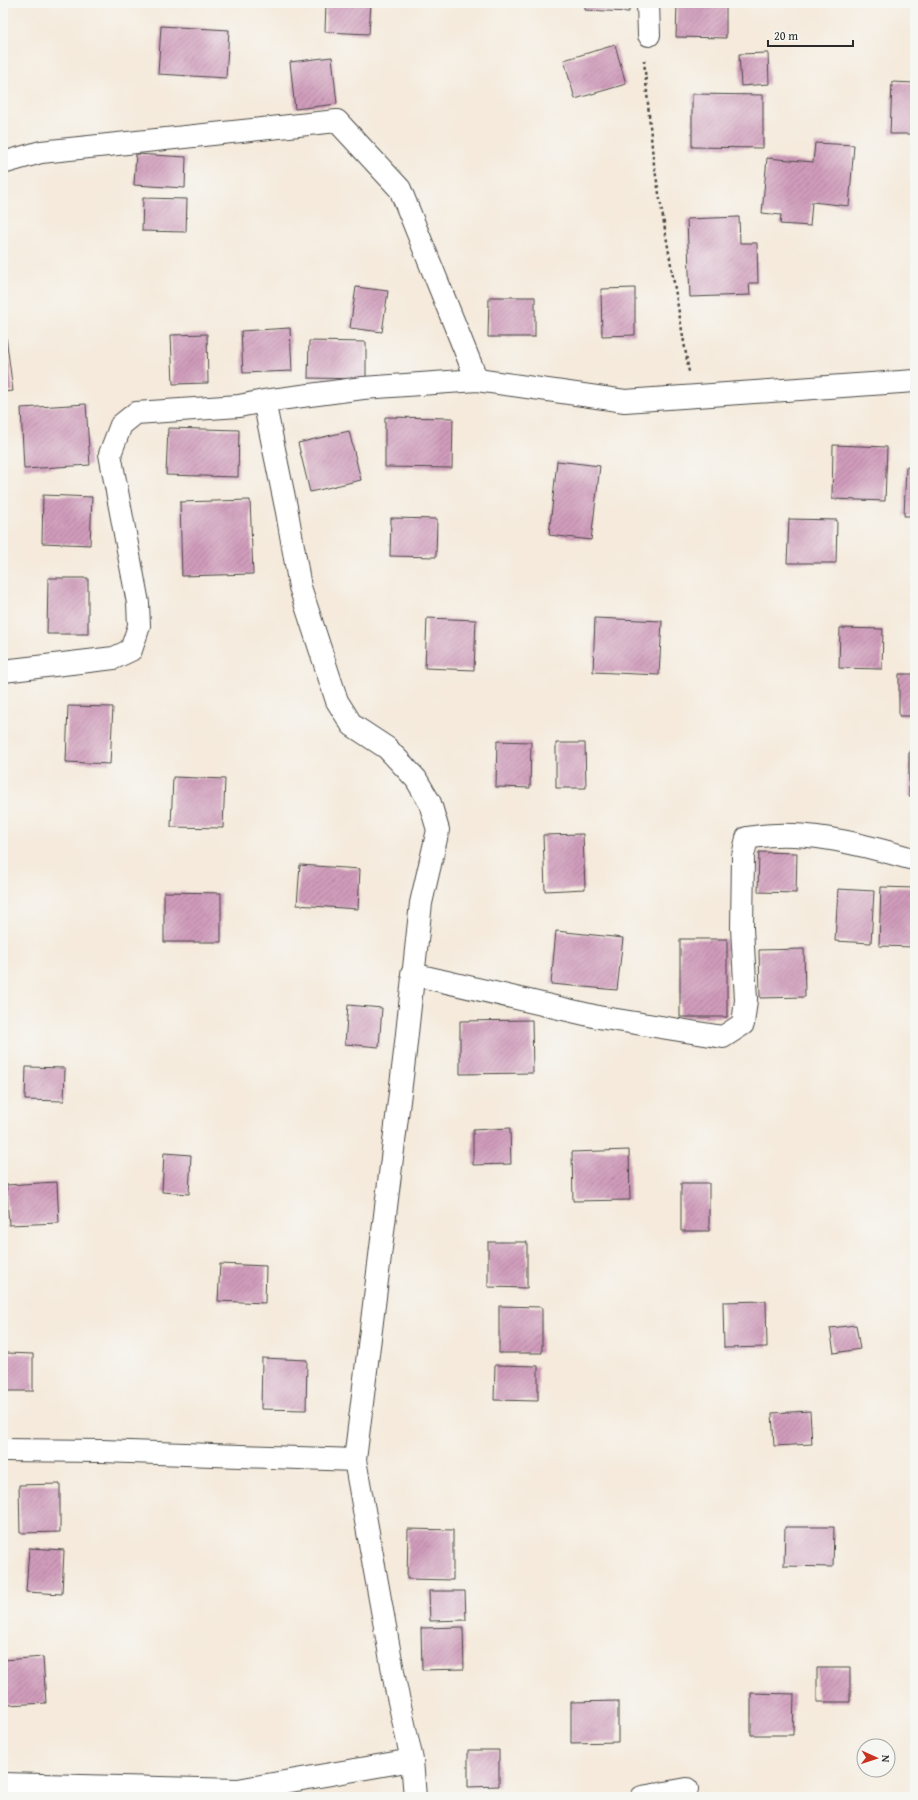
<svg xmlns="http://www.w3.org/2000/svg" width="918" height="1800" font-family="'Gentium Book Plus',serif">
<style>
.building{fill:url(#building-hatch)}
.lines{fill:none;stroke-linecap:round;stroke-linejoin:round}
.minor-casing{stroke:#494845;stroke-width:24}
.path{stroke:#494845;stroke-width:2.5;stroke-dasharray:3 3;stroke-linecap:butt}
.minor{stroke:#fff;stroke-width:22}
</style>
<defs>
<pattern id="building-hatch" width="6" height="6" patternUnits="userSpaceOnUse"><rect width="6" height="6" fill="#d09cbb"/><path d="M-1 1l2-2M0 6l6-6M5 7l2-2" fill="none" stroke="#a97f98"/></pattern>
</defs>
<rect width="100%" height="100%" fill="#f6f6f2"/>
<filter id="ink" filterUnits="userSpaceOnUse"><feTurbulence type="fractalNoise" baseFrequency=".025" numOctaves="2"/><feDisplacementMap in="SourceGraphic" scale="8" xChannelSelector="R" yChannelSelector="G"/><feConvolveMatrix kernelMatrix="1 2 1 2 8 2 1 2 1" color-interpolation-filters="sRGB"/></filter>
<filter id="wash" filterUnits="userSpaceOnUse"><feTurbulence type="fractalNoise" baseFrequency=".012" numOctaves="4" result="noise"/><feDisplacementMap in="SourceGraphic" scale="16" xChannelSelector="R" yChannelSelector="G"/><feGaussianBlur stdDeviation="0.9" result="paint"/><feColorMatrix in="noise" values="0 0 0 0 0 0 0 0 0 0 0 0 0 0 0 0 0 1.4 0 .05"/><feComposite in="paint" operator="in"/></filter>
<g filter="url(#wash)">
<rect width="100%" height="100%" fill="#f5eadb"/>
<g id="blocks">
<path class="building" d="M326 3H371L369 34 325 32Z
M585 3H629V12L585 10Z
M677 3H726V38L676 37Z
M161 26 229 30 226 78 158 74Z
M615 45 626 84 575 99 564 60Z
M768 53 769 84 741 86 739 54Z
M332 57 337 104 295 109 290 62Z
M892 82 915 83V134H890Z
M692 94 763 95V148L692 147Z
M815 143 854 145 849 206 812 202 810 226 780 224 781 215 762 213 767 158 813 162Z
M136 154 186 157 185 188 134 185Z
M143 198 187 199 186 232 142 231Z
M739 217 740 243H757L758 283H749L750 295 690 297 687 219Z
M356 287 388 291 382 332 350 328Z
M635 288V335L602 336 601 289Z
M489 297H535V337H488Z
M290 328 292 371 243 373 241 331Z
M207 334 208 383 173 384 171 335Z
M6 336 13 391 3 392V337Z
M309 341 366 342V379L308 378Z
M86 404 90 465 24 469 21 408Z
M913 409H915V454H913Z
M385 417 453 418 452 468 385 467Z
M168 428 239 430 238 477 166 475Z
M349 431 361 480 310 492 298 443Z
M833 445 887 447 885 501 832 499Z
M557 461 600 466 591 540 549 535Z
M906 467 915 468V516H904Z
M43 495 92 497 90 545 42 543Z
M250 500 253 574 182 576 180 502Z
M391 518 437 519 436 557 390 556Z
M789 519 837 520 836 563H787Z
M48 578H88V634H47Z
M427 618 476 620 474 670 425 668Z
M595 618 662 621 659 675 593 672Z
M840 628 883 629 882 669 839 668Z
M899 674H915V716H899Z
M68 706 113 707 110 764 66 762Z
M497 741 531 742 530 788 496 787Z
M556 743H585L586 788H556Z
M915 751V796H909V752Z
M173 777 225 779 223 828 171 827Z
M583 834 585 889 545 891 543 835Z
M759 852 797 853 796 893 758 892Z
M300 865 360 869 358 909 297 905Z
M881 887 915 888V947L879 946Z
M838 889 874 891 871 943 835 941Z
M164 892 221 893V942H164Z
M556 931 623 938 617 990 551 984Z
M680 939H727V1017H680Z
M804 949 805 997 760 998 759 950Z
M348 1005 382 1008 379 1047 345 1044Z
M532 1020 533 1073 460 1074V1021Z
M26 1067 65 1068 64 1101 25 1100Z
M510 1128 511 1164 473 1165V1130Z
M629 1150 630 1200 573 1201 572 1152Z
M164 1153 191 1155 189 1194 162 1192Z
M57 1182 59 1223 9 1225 6 1185Z
M681 1183H709V1231H681Z
M488 1242H527V1288L488 1287Z
M220 1264 266 1266 265 1303 218 1301Z
M766 1301 767 1347 724 1348 723 1302Z
M499 1306 542 1307V1353H499Z
M856 1325 860 1349 834 1353 830 1328Z
M6 1353 33 1354V1391H5Z
M262 1358 307 1360 306 1410 261 1409Z
M495 1365 538 1366V1401L494 1400Z
M810 1411 812 1444 774 1446 772 1413Z
M60 1484V1532L20 1533 19 1485Z
M785 1527H834L833 1567 784 1566Z
M408 1529 453 1530V1580L407 1579Z
M29 1548 64 1550 62 1594 26 1592Z
M429 1591H465L466 1620 430 1621Z
M463 1627 464 1669 422 1670 421 1628Z
M43 1657 46 1703 7 1705 3 1660Z
M817 1668H850V1702H817Z
M751 1693 794 1694 793 1735H751Z
M618 1701V1742L571 1743V1702Z
M468 1750H499V1786L468 1787Z"/>
</g>
</g>
<g filter="url(#ink)">
<use href="#blocks" fill-opacity="0" stroke="#494845" stroke-width="1"/>
<g class="lines">
<g class="minor-casing">
<path id="minor" d="M648 3 649 35
M3 163 41 152 337 121 400 189 477 380
M3 671 114 658 131 650 139 626 138 603 110 454 121 425 136 413 239 406 264 401
M412 974 598 1017 723 1037 743 1024 746 1000 742 928 743 856 747 838C800 828 857 843 909 858H915
M3 1450 102 1451 355 1460
M3 1784 238 1790 412 1760
M415 1797 412 1760 396 1688 355 1460 405 1052 421 903 438 830 430 803 416 779 387 748 352 725 337 701 300 587 287 512 264 401 363 388 477 380 625 401 915 381
M642 1797 687 1789"/>
</g>
<path class="path" d="M644 60 653 158 689 372"/>
<use href="#minor" class="minor"/>
</g>
</g>
<rect width="918" height="1800" fill="none" stroke="#f6f6f2" stroke-width="16"/>
<g transform="translate(876 1758) rotate(93)"><circle r="19" fill="#f6f6f2" stroke="#a5a5a2"/>
<path d="M0-3L7 15L0 10L-7 15Z" fill="#c8321e"/>
<text y="-6" font-size="11" font-weight="bold" text-anchor="middle" fill="#2b2b2b">N</text>
</g>
<path d="M768 40v6h85v-6" fill="none" stroke="#2b2b2b" stroke-width="2"/>
<text x="774" y="40" font-size="12" fill="#2b2b2b" stroke="#f6f6f2" stroke-width="3" paint-order="stroke">20 m</text>
</svg>
